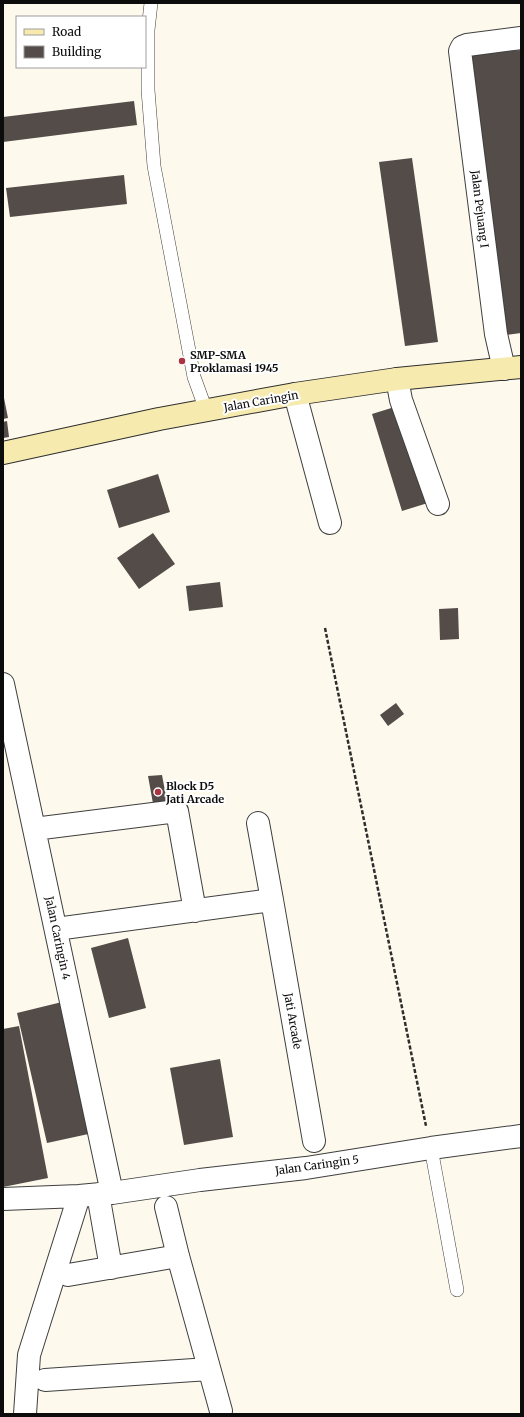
<svg xmlns="http://www.w3.org/2000/svg" width="524" height="1417" font-family="Merriweather,serif">
<style>
.building{fill:#534c49}
.lines{fill:none;stroke-linecap:round;stroke-linejoin:round}
.lane-casing{stroke:#3f3f3f;stroke-width:14}
.street-casing{stroke:#3f3f3f;stroke-width:24}
.secondary-casing{stroke:#2e2e2e;stroke-width:24}
.path{stroke:#2e2e2e;stroke-width:2.5;stroke-dasharray:4 2;stroke-linecap:butt}
.lane{stroke:#fff;stroke-width:13}
.street{stroke:#fff;stroke-width:22}
.secondary{stroke:#f6eaaf;stroke-width:22}
.poi-dot{fill:#ab3441;stroke:#fff;stroke-width:1.5}
.labels{text-anchor:middle;dominant-baseline:central;stroke-width:4;stroke-linejoin:round;paint-order:stroke}
.street-label{font-size:11px;fill:#0c0c0c;stroke:#fff}
.poi-label{font-size:11px;font-weight:bold;fill:#0c0c0c;stroke:#fff;text-anchor:start}
</style>
<rect width="100%" height="100%" fill="#fdf9ec"/>
<path class="building" d="M521 50V333L505 335 472 55Z
M134 101 137 125 3 142V117Z
M412 158 438 342 405 346 379 162Z
M124 175 127 204 10 217 6 188Z
M3 398H4L8 418 3 419Z
M401 405 431 502 402 511 372 414Z
M7 421 9 437 3 438V422Z
M158 474 170 512 119 528 107 490Z
M153 533 175 564 139 589 117 558Z
M220 582 223 607 189 611 186 586Z
M458 608 459 639 440 640 439 609Z
M396 703 404 714 388 726 380 715Z
M162 775 168 807 154 809 148 776Z
M128 938 146 1008 109 1018 91 948Z
M62 1002 93 1133 47 1143 17 1013Z
M19 1026 48 1178 3 1187V1029Z
M220 1059 233 1137 184 1145 170 1068Z"/>
<g class="lines">
<g class="lane-casing">
<path id="lane" d="M151 3 148 30V90L154 166 194 377 206 410
M431 1148 457 1290"/>
</g>
<g class="street-casing">
<path id="street" d="M504 369 496 334 460 51 462 47 467 45 521 38
M397 379 401 400 438 504
M295 394 330 523
M3 684 112 1193
M258 823 272 900
M42 828 177 811 195 911
M56 929 272 900 314 1141
M98 1194 111 1268
M3 1199 79 1196 112 1193 200 1180 306 1168 431 1148 521 1136
M166 1207 178 1256 221 1411
M68 1275 178 1256
M45 1380 209 1369
M25 1414 29 1355 79 1196"/>
</g>
<g class="secondary-casing">
<path id="secondary" d="M3 453 159 419 295 394 397 379 521 367"/>
</g>
<path class="path" d="M325 628 426 1126"/>
<use href="#lane" class="lane"/>
<use href="#street" class="street"/>
<use href="#secondary" class="secondary"/>
</g>
<g class="poi-dot">
<circle cx="182" cy="361" r="4"/>
<circle cx="158" cy="792" r="4"/>
</g>
<g class="labels">
<g class="street-label">
<text transform="translate(480 209) rotate(83)">Jalan Pejuang I</text>
<text transform="translate(261 401) rotate(-10)">Jalan Caringin</text>
<text transform="translate(58 938) rotate(78)">Jalan Caringin 4</text>
<text transform="translate(293 1021) rotate(80)">Jati Arcade</text>
<text transform="translate(317 1165) rotate(-8)">Jalan Caringin 5</text>
</g>
<g class="poi-label">
<text x="190" y="355">SMP-SMA<tspan x="190" dy="13">Proklamasi 1945</tspan></text>
<text x="166" y="786">Block D5<tspan x="166" dy="13">Jati Arcade</tspan></text>
</g>
</g>
<rect width="524" height="1417" fill="none" stroke="#0c0c0c" stroke-width="8"/>
<rect x="16" y="16" width="130" height="52" fill="#ffffff" stroke="#9e9e9e"/>
<rect x="24" y="29" width="20" height="6" fill="#f6eaaf" stroke="#9e9e9e"/>
<text x="52" y="36" font-size="12" fill="#0c0c0c">Road</text>
<rect x="24" y="46" width="20" height="12" fill="#534c49" stroke="#9e9e9e"/>
<text x="52" y="56" font-size="12" fill="#0c0c0c">Building</text>
</svg>
